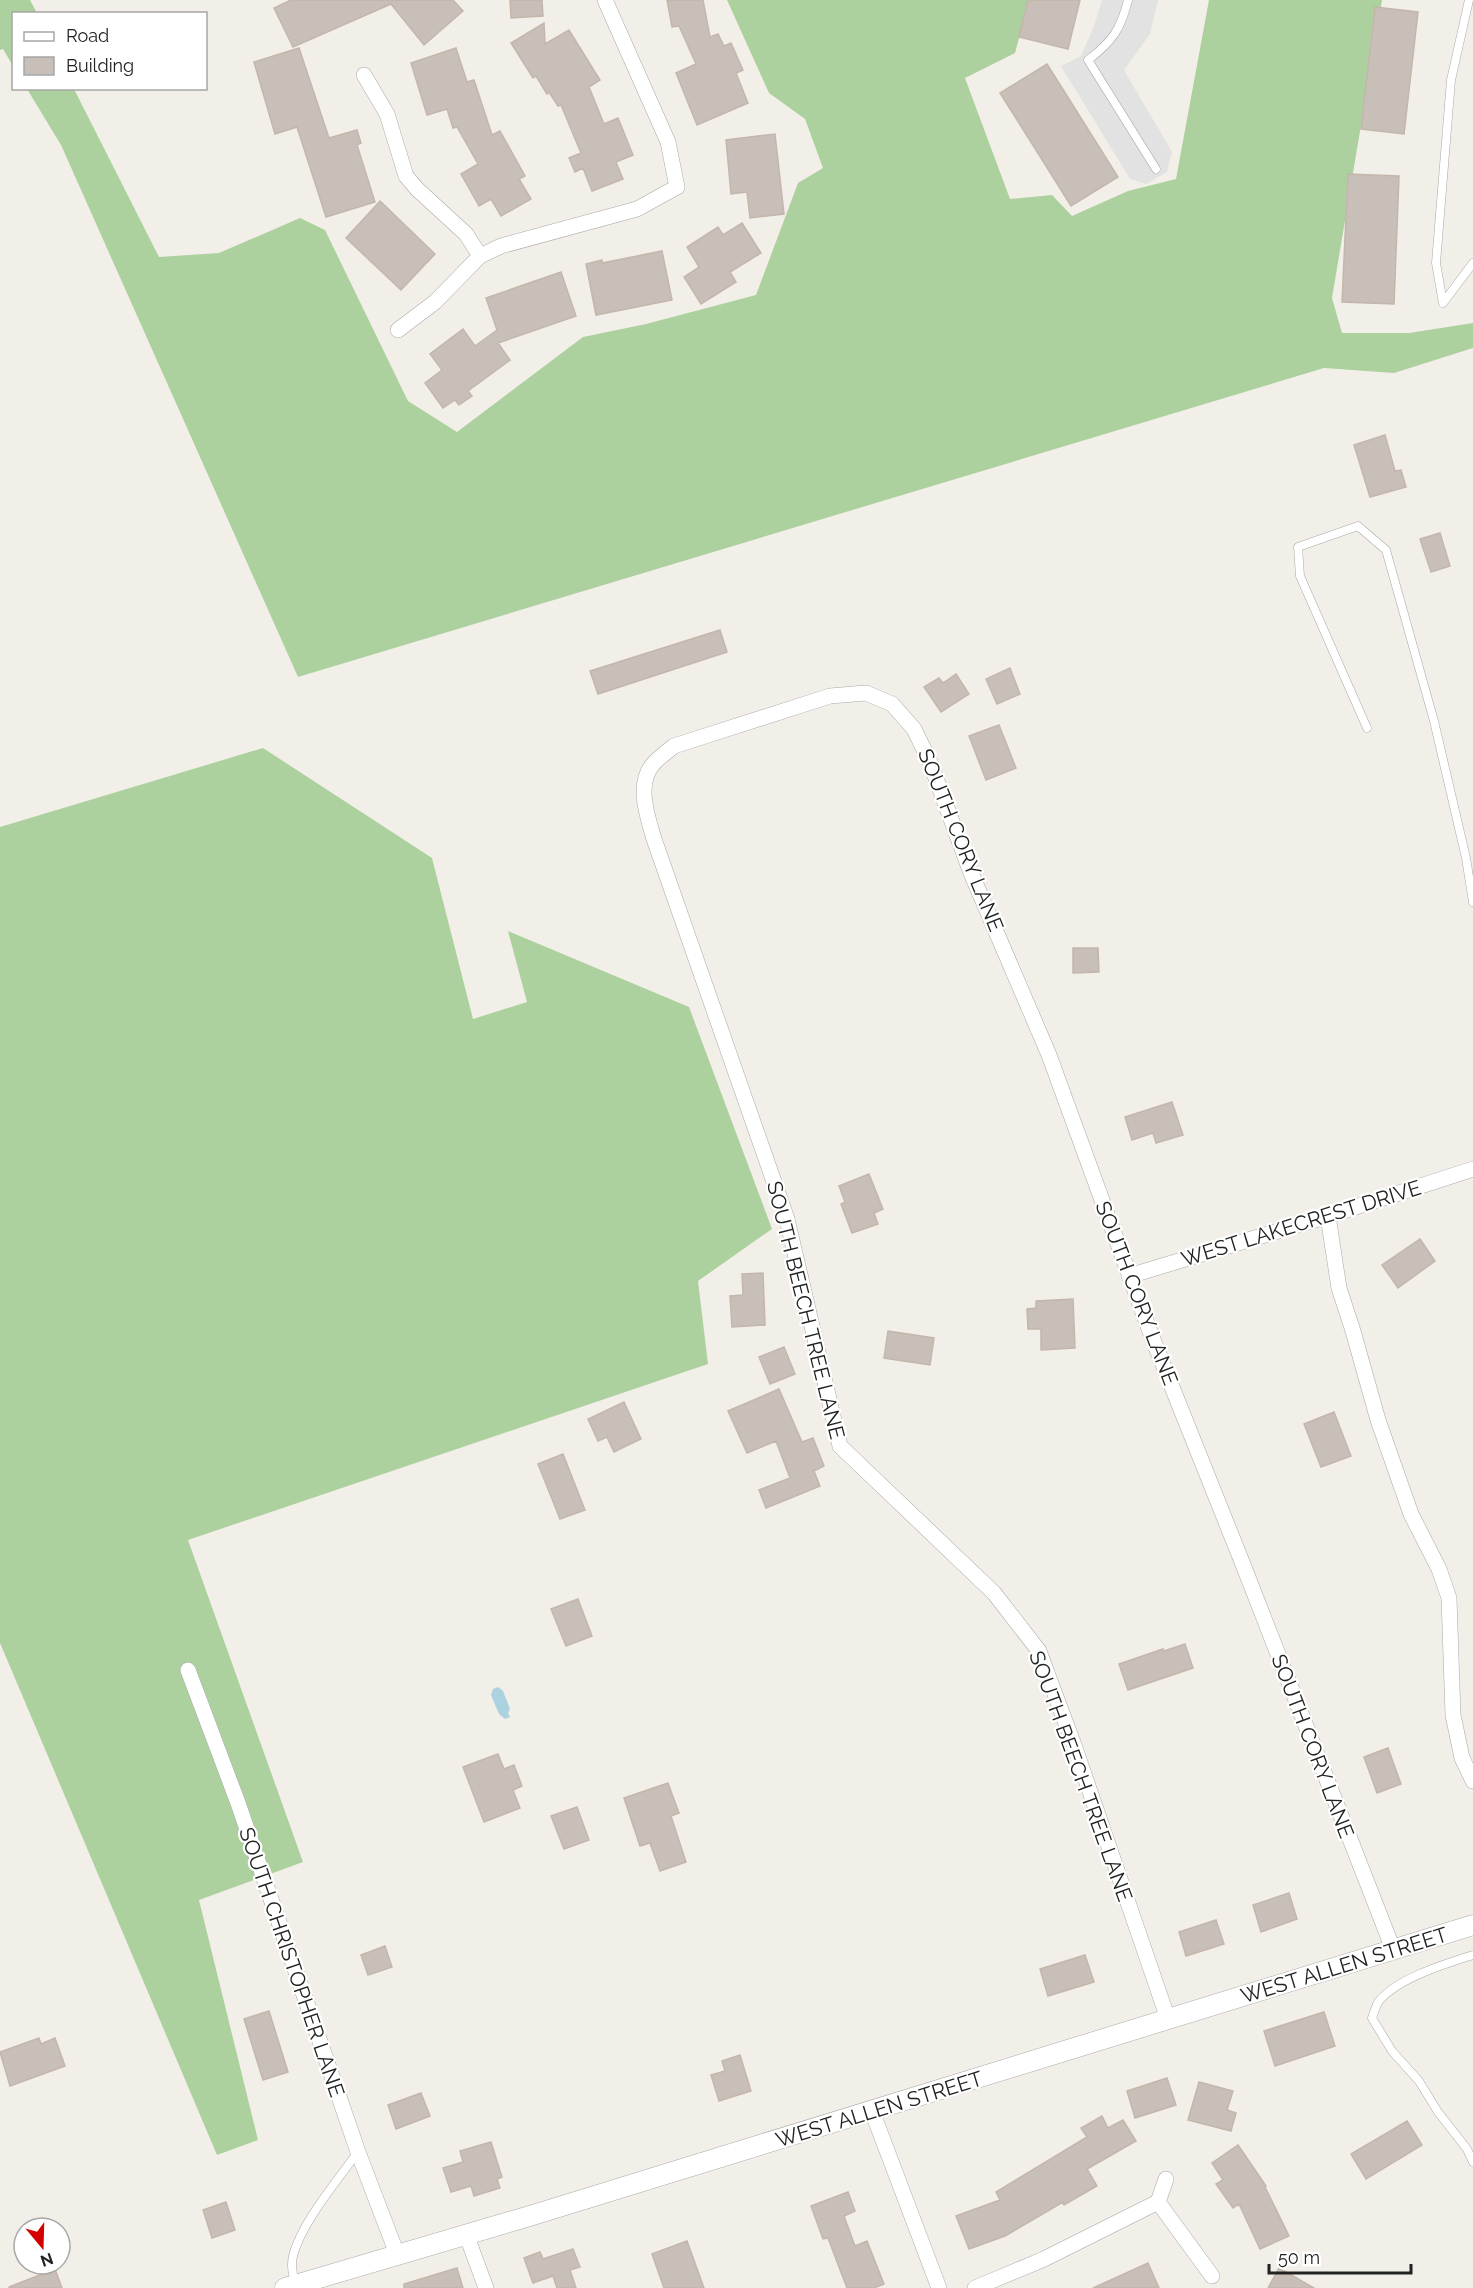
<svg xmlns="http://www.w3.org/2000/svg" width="1473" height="2288" font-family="Raleway,sans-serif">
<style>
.forest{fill:#add19e}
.parking{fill:#e2e2e2}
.water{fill:#aad3df}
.building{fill:#c7bfb8;stroke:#c4b6ab;stroke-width:1.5}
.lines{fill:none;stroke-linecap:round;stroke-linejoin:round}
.service-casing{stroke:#a9a9a9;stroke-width:9}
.minor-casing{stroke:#a9a9a9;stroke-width:16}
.tertiary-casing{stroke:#a9a9a9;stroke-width:21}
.service{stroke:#fff;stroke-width:8}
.minor{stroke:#fff;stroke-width:15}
.tertiary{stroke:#fff;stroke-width:20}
.labels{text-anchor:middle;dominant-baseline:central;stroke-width:4.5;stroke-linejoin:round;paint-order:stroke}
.street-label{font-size:21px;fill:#222;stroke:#fff}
</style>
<rect width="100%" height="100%" fill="#f2efe9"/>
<path class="forest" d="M0 0H30L37 13 14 14 13 66 3 49 0 50Z
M727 0H1029L1015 53 965 78 1010 199 1052 195 1072 216 1128 191 1176 179 1209 0H1382L1332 298 1342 333H1409L1473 323V348L1394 373 1324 368 298 677 61 145 27 89H74L159 257 219 253 300 218 325 230 408 401 457 432 583 337 646 324 756 295 798 183 823 168 805 119 769 93Z
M263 748 432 858 473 1019 527 1002 508 931 689 1007 772 1229 698 1281 708 1364 188 1540 303 1862 199 1900 258 2140 217 2155 0 1643V827Z"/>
<path class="parking" d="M1102 0H1158L1150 34 1124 70 1172 152 1167 172 1146 184 1130 179 1061 66 1081 56 1094 26Z"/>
<path class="water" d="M498 1687 503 1691 510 1709 508 1713 510 1717 505 1719 499 1714 491 1695 493 1689Z"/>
<path class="building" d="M291 0H453L463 11 424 45 391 4 293 47 274 8Z
M510 0H542L543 16 511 18Z
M667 0H703L710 37 718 34 724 46 731 43 743 70 736 73 748 103 697 125 676 73 696 64 679 26 672 27Z
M1028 0H1080L1068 49 1019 37Z
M1375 7 1418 12 1404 134 1361 129Z
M544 23 545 44 569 30 600 80 589 87 604 124 618 118 633 155 616 162 623 179 592 191 583 168 575 172 569 158 581 153 561 105 558 106 549 92 547 94 536 76 533 78 511 43Z
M299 48 329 138 357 130 361 143 357 145 375 202 326 217 297 127 275 134 254 62Z
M456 48 467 82 474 80 492 135 500 131 525 176 519 179 531 199 501 216 491 199 479 206 461 174 478 164 457 127 453 128 447 109 427 115 411 63Z
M1047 64 1118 177 1071 206 1000 93Z
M775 134 784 214 750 218 747 192 731 194 726 140Z
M1348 174 1399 176 1394 304 1342 302Z
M380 201 435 254 401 290 346 238Z
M742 223 761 253 730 272 736 282 701 304 684 277 699 267 687 247 718 227 723 235Z
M662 251 672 300 596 315 586 264 602 260V263Z
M561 272 576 316 498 343 510 360 468 391 472 396 459 405 455 400 443 408 425 383 442 370 430 354 463 329 475 346 497 330 486 298Z
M1385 435 1395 471 1401 470 1406 487 1370 497 1354 445Z
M1440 533 1450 566 1431 572 1420 539Z
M720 630 727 652 598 694 590 671Z
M1010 668 1020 694 997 704 986 679Z
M956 674 969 694 941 712 924 687 939 678 943 683Z
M999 725 1016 768 986 780 969 736Z
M1073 948H1098L1099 972 1073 973Z
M1172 1102 1183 1135 1156 1143 1153 1133 1132 1140 1125 1117Z
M869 1174 883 1209 874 1213 878 1224 852 1233 841 1204 845 1202 839 1186Z
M1420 1239 1435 1261 1398 1288 1382 1265Z
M763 1273 765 1325 732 1327 730 1296 743 1295 742 1274Z
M1073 1299 1075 1348 1041 1350V1329H1028L1027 1309 1036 1308V1301Z
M888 1331 934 1338 930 1365 884 1358Z
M784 1347 795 1374 770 1384 759 1357Z
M779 1389 802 1442 813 1438 824 1466 814 1471 820 1486 766 1508 759 1490 790 1478 776 1441 747 1453 728 1411Z
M624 1402 641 1439 614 1452 607 1437 598 1441 588 1419Z
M1334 1412 1351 1456 1321 1467 1304 1424Z
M563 1454 585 1510 560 1519 538 1464Z
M578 1599 592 1636 566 1646 551 1609Z
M1185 1644 1193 1668 1128 1690 1119 1664 1163 1649 1164 1651Z
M1388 1748 1401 1784 1377 1793 1364 1757Z
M498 1754 504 1769 514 1765 522 1786 513 1790 520 1808 484 1822 463 1767Z
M668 1783 679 1813 671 1816 686 1862 660 1871 650 1843 640 1846 624 1798Z
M577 1807 589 1840 564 1849 551 1816Z
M1289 1893 1297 1919 1261 1932 1253 1905Z
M1216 1920 1224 1944 1186 1956 1179 1932Z
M385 1946 392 1967 368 1975 361 1955Z
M1085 1955 1094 1982 1048 1996 1040 1969Z
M269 2011 288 2072 263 2080 244 2019Z
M1324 2012 1335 2046 1275 2066 1264 2031Z
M39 2038 41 2044 55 2038 65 2066 10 2086 0 2052Z
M740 2055 751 2091 719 2101 711 2075 725 2071 722 2061Z
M1167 2078 1176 2105 1135 2118 1127 2091Z
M1199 2082 1233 2091 1227 2110 1236 2113 1231 2131 1188 2120Z
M421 2093 430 2116 396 2129 388 2105Z
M1102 2116 1108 2128 1123 2120 1136 2141 1087 2169 1097 2186 1064 2205 1063 2202 1005 2236 969 2249 956 2216 1000 2200 996 2192 1087 2137 1081 2128Z
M1407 2121 1422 2145 1366 2179 1351 2154Z
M491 2142 502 2177 497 2179 500 2188 474 2196 471 2186 451 2192 443 2168 463 2162 460 2151Z
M1238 2145 1266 2186 1265 2187 1289 2236 1260 2249 1239 2204 1233 2208 1216 2184 1223 2180 1212 2163Z
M848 2192 855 2211 844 2216 855 2246 867 2241 884 2284 874 2288H847L828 2238 823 2239 811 2206Z
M226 2202 235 2230 212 2238 203 2210Z
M687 2241 704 2288H664L652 2254Z
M573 2249 580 2267 570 2270 576 2288H557L553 2276 533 2283 524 2258 540 2252 543 2259Z
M1148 2263 1159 2288H1093Z
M457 2268 463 2288H404V2284Z
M1279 2268 1314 2288H1268Z
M55 2269 62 2288H9V2287Z"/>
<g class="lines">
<g class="service-casing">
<path id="service" d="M1128 0C1121 29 1112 42 1088 60L1156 169
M1469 0 1451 80 1436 263 1443 303 1473 263
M1367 728 1300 576 1298 547 1358 526 1386 550 1434 721 1466 858 1473 902
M1473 1955C1445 1964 1398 1978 1379 2001 1376 2005 1374 2013 1372 2018L1392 2051 1419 2081 1438 2112 1467 2149 1473 2162
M296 2283C292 2274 291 2265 293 2256 301 2223 338 2180 357 2153"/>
</g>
<g class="minor-casing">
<path id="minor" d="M364 75 387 114 406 176 417 189 466 234 480 256
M398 330 435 302 480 256 501 246 637 209 677 187 668 142 605 0
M1328 1216 1339 1288 1353 1331 1378 1420 1411 1514 1439 1569 1449 1598 1453 1715 1462 1758 1473 1781
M1129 1276 1328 1216 1473 1169
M188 1670 238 1803 358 2152 397 2254
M1168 2019 1074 1745 1039 1651 994 1593 840 1446 787 1219 654 839C647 815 635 782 655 762 661 756 668 751 674 746L830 696 866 693 892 704 914 729 930 762 971 873 1049 1055 1152 1337 1244 1567 1393 1949
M872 2111 939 2288
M1166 2179 1158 2202 1212 2276
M466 2234 486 2288
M975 2288 1044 2259 1158 2202"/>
</g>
<g class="tertiary-casing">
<path id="tertiary" d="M285 2288 533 2215 1473 1925"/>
</g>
<use href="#service" class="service"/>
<use href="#minor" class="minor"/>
<use href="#tertiary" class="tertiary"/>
</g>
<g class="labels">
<g class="street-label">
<text transform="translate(961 840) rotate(68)">SOUTH CORY LANE</text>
<text transform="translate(1301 1223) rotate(-17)">WEST LAKECREST DRIVE</text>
<text transform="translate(1137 1293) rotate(69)">SOUTH CORY LANE</text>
<text transform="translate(806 1310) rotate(76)">SOUTH BEECH TREE LANE</text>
<text transform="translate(1313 1746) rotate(69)">SOUTH CORY LANE</text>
<text transform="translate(1081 1776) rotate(70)">SOUTH BEECH TREE LANE</text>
<text transform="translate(292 1962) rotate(71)">SOUTH CHRISTOPHER LANE</text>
<text transform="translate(1344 1965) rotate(-17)">WEST ALLEN STREET</text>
<text transform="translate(879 2109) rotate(-17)">WEST ALLEN STREET</text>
</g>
</g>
<rect x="12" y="12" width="195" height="78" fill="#ffffff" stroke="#a7a7a7" stroke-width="1.5"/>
<rect x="24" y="32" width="30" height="9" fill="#ffffff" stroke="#a7a7a7" stroke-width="1.5"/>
<text x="66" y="42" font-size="18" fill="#222222">Road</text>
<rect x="24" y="57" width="30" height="18" fill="#c7bfb8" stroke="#a7a7a7" stroke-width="1.5"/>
<text x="66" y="72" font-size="18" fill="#222222">Building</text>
<g transform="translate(42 2246) rotate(161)"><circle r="28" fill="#ffffff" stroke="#a7a7a7" stroke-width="1.5"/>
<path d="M0-4.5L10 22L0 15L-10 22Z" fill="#d40000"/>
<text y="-9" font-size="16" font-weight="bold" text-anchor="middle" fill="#222222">N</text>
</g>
<path d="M1269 2264v9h142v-9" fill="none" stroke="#222222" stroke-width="3"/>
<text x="1278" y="2264" font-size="18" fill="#222222" stroke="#ffffff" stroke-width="4.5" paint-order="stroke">50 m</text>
</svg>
